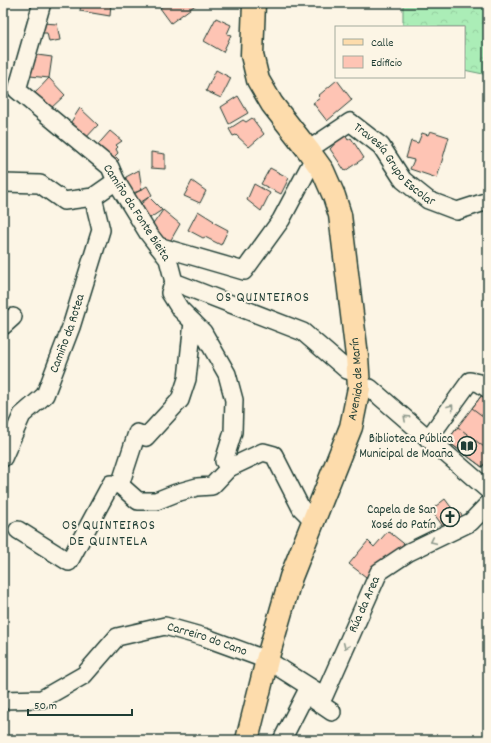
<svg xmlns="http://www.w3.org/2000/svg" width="491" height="743" font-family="Dekko,sans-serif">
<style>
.forest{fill:url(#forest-crowns);stroke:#659576}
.building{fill:#fec4b4;stroke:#1f3d34}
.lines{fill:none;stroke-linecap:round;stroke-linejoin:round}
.minor-casing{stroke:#1f3d34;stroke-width:20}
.major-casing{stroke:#1f3d34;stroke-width:25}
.minor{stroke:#fcf5e5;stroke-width:17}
.major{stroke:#fddcac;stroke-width:22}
.oneway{stroke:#8e998c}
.labels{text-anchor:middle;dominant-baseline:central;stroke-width:4;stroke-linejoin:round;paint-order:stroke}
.street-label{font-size:13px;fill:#1f3d34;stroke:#fcf5e5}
.poi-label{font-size:13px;fill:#1f3d34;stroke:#fcf5e5;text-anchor:end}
.neighbourhood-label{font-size:14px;letter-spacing:1px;fill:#1f3d34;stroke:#fcf5e5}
</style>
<defs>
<pattern id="forest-crowns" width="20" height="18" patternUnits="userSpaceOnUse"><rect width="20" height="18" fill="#abedb7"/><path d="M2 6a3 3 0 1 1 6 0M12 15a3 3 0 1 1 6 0" fill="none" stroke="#93cc9e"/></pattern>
</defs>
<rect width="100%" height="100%" fill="#fcf5e5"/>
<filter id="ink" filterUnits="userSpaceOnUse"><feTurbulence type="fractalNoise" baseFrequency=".025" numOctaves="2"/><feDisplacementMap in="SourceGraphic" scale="8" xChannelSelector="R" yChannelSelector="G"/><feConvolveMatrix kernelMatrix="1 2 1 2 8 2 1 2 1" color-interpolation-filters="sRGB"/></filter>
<g filter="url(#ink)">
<path class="forest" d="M403 3H488V75L464 70V27H403Z"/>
<path class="building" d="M81 3H111L110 16 80 11Z
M166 3H198L171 23 160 8Z
M216 18 231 25 227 34 231 35 223 52 204 41Z
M43 23 57 24 60 40 49 42 47 33H42Z
M30 54 52 57 49 78 30 76Z
M216 70 231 78 221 98 206 91Z
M49 78 65 95 49 110 34 94Z
M337 80 352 100 327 121 313 103 320 98 318 96Z
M238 96 248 113 229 124 221 107Z
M80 108 98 125 84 140 69 125Z
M252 118 264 134 249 147 236 135 233 136 229 129 243 120 246 122Z
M110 131 122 141 116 145 118 147 116 149 118 153 115 156 119 160 113 165 94 149Z
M430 131 449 137 437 178 410 169 414 160 406 158 411 141 418 143 422 133 428 135Z
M344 133 348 140 351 138 364 158 345 171 330 149Z
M151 152 165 154V169L151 168Z
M270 168 289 178 281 194 261 184Z
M139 170 142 190 127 195 122 183 126 180V177Z
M192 181 206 191 200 203 184 196Z
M254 184 270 193 261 211 247 200Z
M147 186 152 195 135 206 131 196Z
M149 197 162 210 144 222 135 209Z
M163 210 180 224 168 245 149 230Z
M198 211 214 221 213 222 228 230 221 245 205 237 203 238 188 230Z
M485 391 488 393V459L482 467 447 441Z
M485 391 488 393V420L472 408Z
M458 427 488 450V459L482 467 447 441Z
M445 499 456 514 459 512 466 520 445 529 431 510Z
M388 531 408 547 370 580 349 564 368 541 374 547Z"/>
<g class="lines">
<g class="minor-casing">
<g id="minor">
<path d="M42 3 17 90 110 167 116 181 148 233 168 259 174 282 303 332 347 370 358 373"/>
<path id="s1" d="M308 150 350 122 381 146 403 180 428 200 457 211 488 201"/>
<path d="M3 183 40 184 64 201 93 197 116 181"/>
<path d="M158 246 244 271 281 220 314 158"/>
<path d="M174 282 170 293 180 309 203 332 227 374 234 400 233 432 224 461 229 468 263 452 274 455 301 508 314 521"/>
<path d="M3 326 13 317"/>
<path d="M359 388H370L488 490"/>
<path d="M428 439 470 381 479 383 488 389"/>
<path id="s2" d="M3 458 22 415 45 395 71 327 101 230 93 197"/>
<path d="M120 485 137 433 146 437 180 400 187 379 193 322"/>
<path d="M18 530 69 562 111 484 120 485 138 501H156L176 493 197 487 212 486 229 468"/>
<path d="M307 695 332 712"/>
<path id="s3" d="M3 700 42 699 84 675 117 637 165 626 204 637 267 660 324 696 379 572 409 552 471 522 488 504"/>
<path d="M282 740 309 687"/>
</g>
</g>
<g class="major-casing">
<g id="major">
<path id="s4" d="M247 740 267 660 291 577 351 427 359 388 357 356 340 215 334 196 323 171 308 150 272 104 258 80 252 55 254 3"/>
</g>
</g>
<use href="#minor" class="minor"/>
<use href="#major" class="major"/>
</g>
<defs><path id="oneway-chevron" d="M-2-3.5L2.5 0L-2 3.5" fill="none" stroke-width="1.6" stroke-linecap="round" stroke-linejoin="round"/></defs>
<g class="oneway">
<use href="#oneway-chevron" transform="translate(451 407) rotate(-54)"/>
<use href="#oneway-chevron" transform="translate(406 418) rotate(-138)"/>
<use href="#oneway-chevron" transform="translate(433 541) rotate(155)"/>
<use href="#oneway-chevron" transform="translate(346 646) rotate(114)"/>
</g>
</g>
<defs>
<g id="library-ring" transform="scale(1)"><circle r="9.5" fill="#fcf5e5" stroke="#1f3d34" stroke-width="1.5"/><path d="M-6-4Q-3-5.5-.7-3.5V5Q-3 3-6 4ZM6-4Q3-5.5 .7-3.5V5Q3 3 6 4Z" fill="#1f3d34"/></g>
<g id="church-ring" transform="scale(1)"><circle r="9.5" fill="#fcf5e5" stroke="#1f3d34" stroke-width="1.5"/><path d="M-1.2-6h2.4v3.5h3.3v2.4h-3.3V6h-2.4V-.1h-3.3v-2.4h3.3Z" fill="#1f3d34"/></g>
</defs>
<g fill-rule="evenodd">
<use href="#library-ring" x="467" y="446"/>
<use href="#church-ring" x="450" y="517"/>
</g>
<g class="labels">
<g class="street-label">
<text stroke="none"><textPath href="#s1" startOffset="113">Travesía Grupo Escolar</textPath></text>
<text transform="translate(136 213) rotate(57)">Camiño da Fonte Bieita</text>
<text stroke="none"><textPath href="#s2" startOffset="143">Camiño da Rotea</textPath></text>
<text stroke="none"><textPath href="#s4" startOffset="379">Avenida de Marín</textPath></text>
<text stroke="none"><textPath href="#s3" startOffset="462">Rúa da Area</textPath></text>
<text stroke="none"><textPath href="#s3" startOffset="231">Carreiro do Cano</textPath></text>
</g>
<g class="poi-label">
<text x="453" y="439">Biblioteca Pública<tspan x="453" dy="15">Municipal de Moaña</tspan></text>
<text x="436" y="510">Capela de San<tspan x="436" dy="15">Xosé do Patín</tspan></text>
</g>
<g class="neighbourhood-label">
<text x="263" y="298">OS QUINTEIROS</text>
<text x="109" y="526">OS QUINTEIROS<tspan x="109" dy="16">DE QUINTELA</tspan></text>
</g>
</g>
<rect width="491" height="743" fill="none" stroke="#fcf5e5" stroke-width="16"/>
<rect x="8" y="8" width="475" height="727" fill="none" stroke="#1f3d34" stroke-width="1.5" filter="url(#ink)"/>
<rect x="335" y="26" width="130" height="52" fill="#fcf5e5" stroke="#a4ab9e"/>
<rect x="343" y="39" width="20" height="6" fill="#fddcac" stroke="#a4ab9e"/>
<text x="371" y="46" font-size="12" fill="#1f3d34">Calle</text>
<rect x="343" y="56" width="20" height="12" fill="#fec4b4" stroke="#a4ab9e"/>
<text x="371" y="66" font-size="12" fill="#1f3d34">Edificio</text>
<path d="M28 709v6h104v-6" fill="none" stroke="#1f3d34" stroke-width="2"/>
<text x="34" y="709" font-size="12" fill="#1f3d34" stroke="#fcf5e5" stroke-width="3" paint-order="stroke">50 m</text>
</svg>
